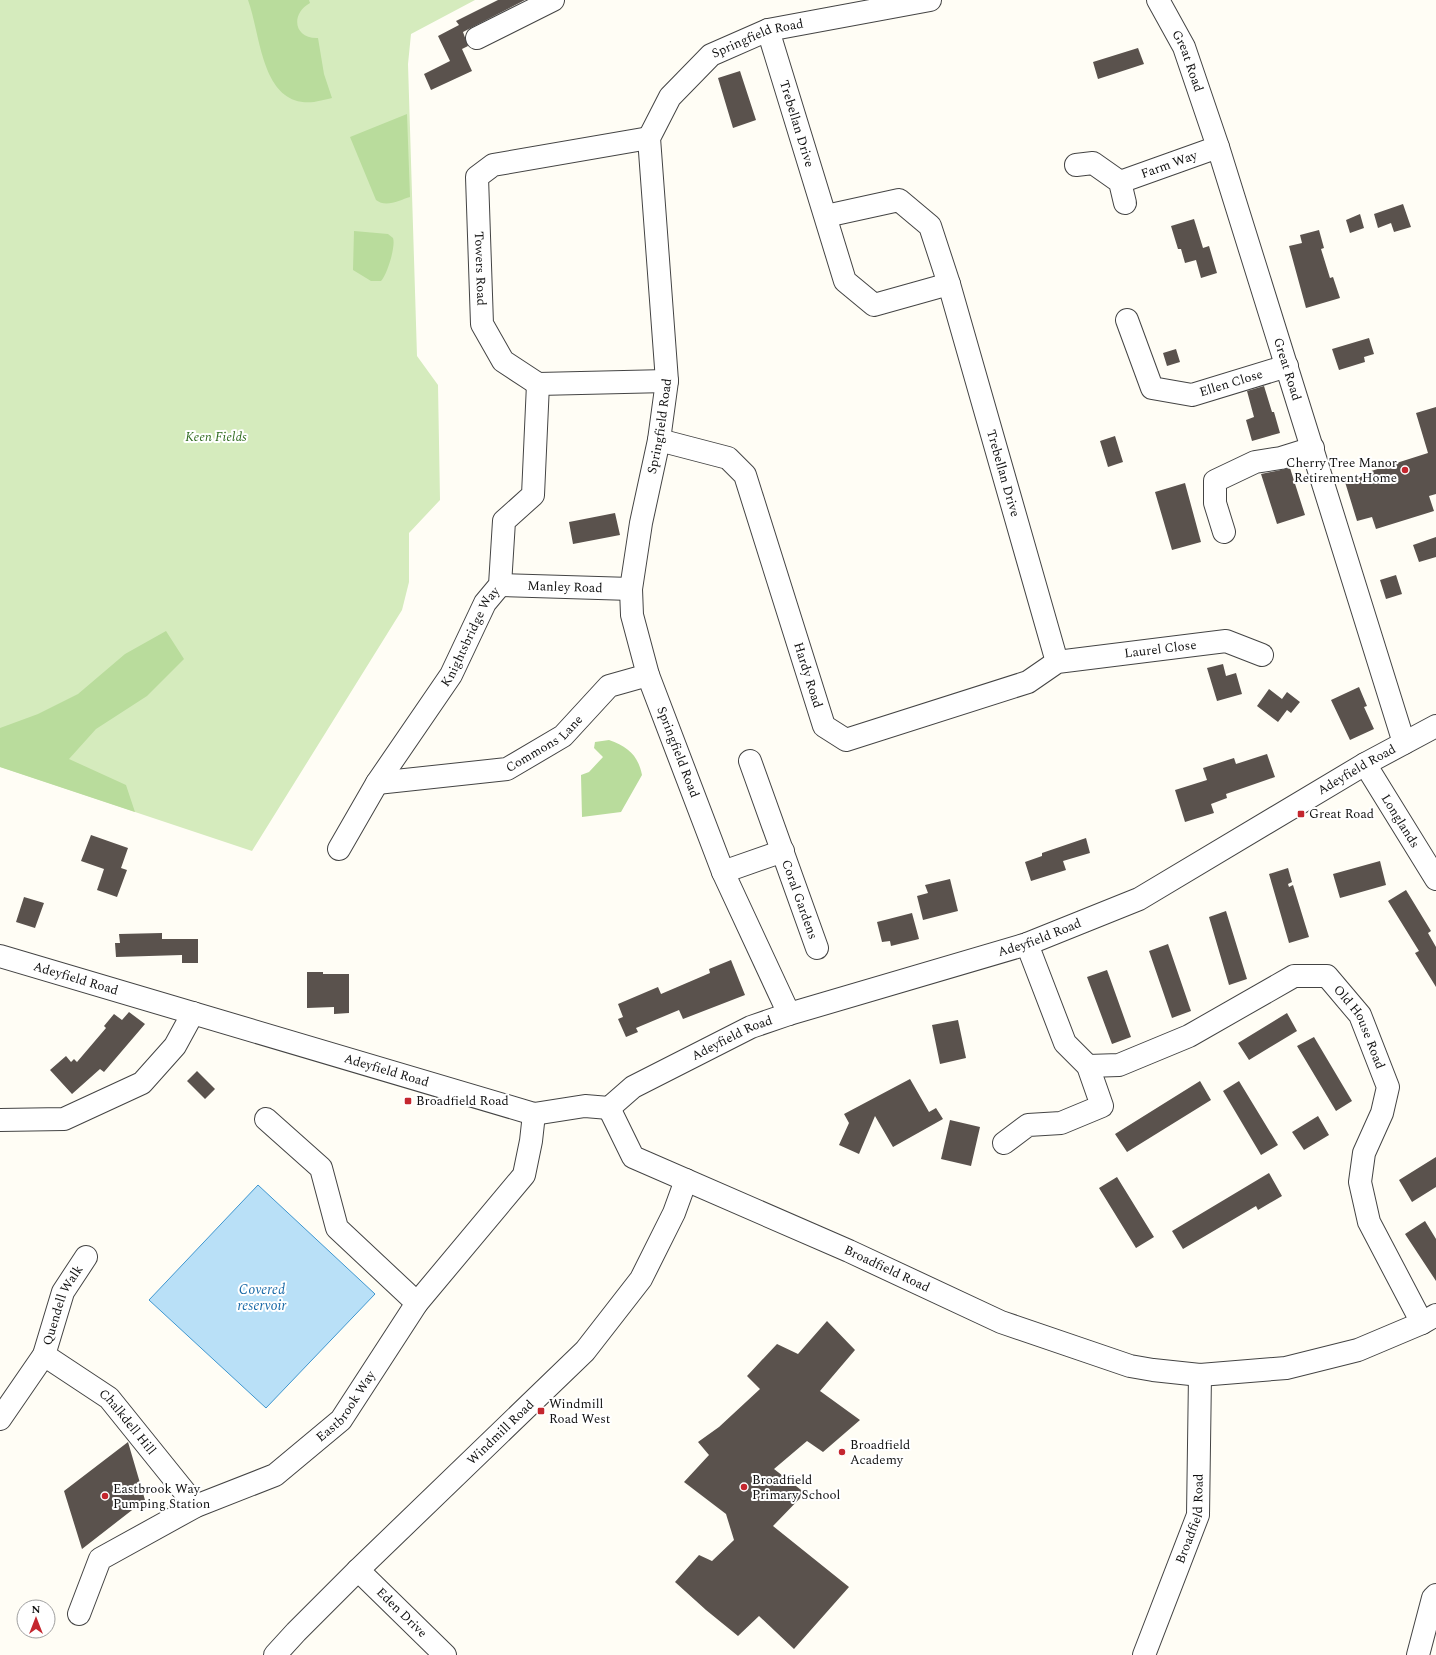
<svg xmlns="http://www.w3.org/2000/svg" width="1436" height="1655" font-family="Spectral,serif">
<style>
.green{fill:#d5ebbd}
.forest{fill:#b9dc9c}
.water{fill:#b9e0f7;stroke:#3f96cf}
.building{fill:#5a524d}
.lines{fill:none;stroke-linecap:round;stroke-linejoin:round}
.minor-casing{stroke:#444;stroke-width:24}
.minor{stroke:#fff;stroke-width:22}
.poi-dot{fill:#c4262e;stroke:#fff;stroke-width:1.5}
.labels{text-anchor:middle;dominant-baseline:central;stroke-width:4;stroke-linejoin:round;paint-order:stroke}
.street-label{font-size:13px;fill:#111;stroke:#fff}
.park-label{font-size:13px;font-style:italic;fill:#2f6b1f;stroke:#fff}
.poi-label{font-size:13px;fill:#111;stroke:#fff;text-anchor:start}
.water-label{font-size:14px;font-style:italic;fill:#1768a6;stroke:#fff}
</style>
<rect width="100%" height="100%" fill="#fffdf5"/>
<path class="green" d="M0 0H475L411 34 408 64 417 356 438 385 440 500 409 533V582L402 610 252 851 0 767Z"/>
<path class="forest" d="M248 0H309L310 3C290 14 294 39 318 38L324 74 332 98C327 99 320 101 314 102 261 108 261 35 248 0Z
M407 114 410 197C400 200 386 208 376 200L350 137Z
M354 231 388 234 393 238C396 246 387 275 381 281H371L353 270Z
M166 631 184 659 147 696 96 729 69 759 126 785 135 812 0 767V728L38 714 78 694 125 654Z
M609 740C628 747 638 755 642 775L621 812 582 817 581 775 589 772 603 757 594 748 595 742Z"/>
<path class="water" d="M258 1185 375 1294 266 1408 149 1300Z"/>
<path class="building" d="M498 0H525L463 32 468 46 462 49 472 71 431 90 424 74 450 61 438 36 459 25 456 21Z
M1138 48 1144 64 1098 79 1093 62Z
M740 71 756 120 733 128 718 78Z
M1403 204 1411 227 1394 232 1391 223 1378 228 1374 214Z
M1360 214 1364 228 1350 233 1346 220Z
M1194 219 1203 248 1209 246 1217 273 1201 278 1196 260 1185 263 1181 249H1178L1171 226Z
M1319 230 1324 248 1321 249 1330 278 1333 277 1340 298 1306 308 1289 246 1302 243 1300 235Z
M1369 338 1374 354 1364 357 1365 362 1339 370 1332 349Z
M1176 349 1180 362 1167 366 1163 353Z
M1264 386 1272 412H1274L1280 433 1252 441 1246 420 1254 417 1247 391Z
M1436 407V494L1429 496 1434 511 1376 529 1372 517 1357 521 1345 482 1366 475 1365 473 1428 453 1416 413Z
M1115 436 1123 462 1108 467 1100 441Z
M1290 468 1305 515 1277 524 1261 474Z
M1185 483 1201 542 1172 550 1155 492Z
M615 513 620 535 573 544 569 522Z
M1436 537V557L1419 562 1413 545Z
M1396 575 1402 594 1386 599 1380 580Z
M1223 664 1226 676 1236 673 1242 694 1217 701 1207 668Z
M1359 687 1367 706 1364 707 1374 729 1350 740 1331 700Z
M1269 689 1282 699 1287 692 1300 702 1291 713 1287 710 1278 722 1257 706Z
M1267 754 1275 777 1226 794 1227 798 1211 804 1214 813 1185 822 1175 790 1207 780 1203 768 1234 758 1236 764Z
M91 835 128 848 121 868 127 870 117 897 97 890 104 869 81 861Z
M1086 838 1090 853 1063 861 1066 870 1031 881 1025 862 1042 856V853Z
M1380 861 1386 885 1340 898 1333 874Z
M1288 868 1292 882 1288 884 1289 887 1293 885 1309 937 1289 943 1269 874Z
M950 879 958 911 923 920 917 896 928 893 925 885Z
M1406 890 1431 931 1428 933 1436 947V987L1415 953 1419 951 1388 901Z
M24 897 44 903 35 928 16 922Z
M1226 911 1247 979 1229 985 1209 917Z
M912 913 919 939 891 946 890 941 882 942 877 922Z
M162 933V939H198V963H182V955L116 957 115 943H120L119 934Z
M1168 944 1191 1011 1172 1018 1149 951Z
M731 960 745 995 683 1019 679 1010 636 1028 638 1032 626 1037 618 1019 623 1017 618 1004 658 987 661 994 710 973 709 969Z
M1107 970 1131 1037 1112 1044 1087 977Z
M307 972H323V974H349V1013L334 1014V1007L307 1008Z
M129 1012 145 1024 104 1072 100 1069 72 1094 50 1070 66 1056 71 1062 74 1059 77 1062 106 1028 104 1026 114 1014 122 1020Z
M1287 1013 1297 1031 1249 1060 1238 1043Z
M958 1020 966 1058 940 1064 932 1025Z
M1314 1037 1352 1101 1336 1111 1297 1046Z
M197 1071 215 1089 205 1099 187 1081Z
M910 1079 929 1112 936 1108 943 1119 893 1147 875 1116 859 1154 839 1145 849 1123 844 1114Z
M1200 1081 1211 1100 1127 1152 1115 1134Z
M1239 1081 1278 1145 1261 1155 1223 1091Z
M1318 1116 1329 1135 1304 1150 1292 1132Z
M950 1120 980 1127 971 1166 941 1159Z
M1436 1157V1187L1412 1202 1399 1180Z
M1269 1173 1282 1196 1258 1210 1256 1206 1183 1249 1172 1231Z
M1117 1177 1154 1237 1136 1248 1099 1188Z
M1425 1221 1436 1239V1281L1405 1234Z
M827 1321 855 1350 820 1391 860 1420 823 1452 807 1441 774 1469 805 1493 773 1526 849 1587 794 1649 759 1616 738 1636 706 1610 675 1582 699 1555 712 1561 734 1540 726 1514 684 1482 709 1455 698 1442 719 1427 760 1389 747 1376 777 1344 798 1354Z
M128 1442 145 1500 82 1549 64 1491Z"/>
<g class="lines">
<g class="minor-casing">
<g id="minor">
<path id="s1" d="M1158 0 1184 47 1218 147 1404 743"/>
<path id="s2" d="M768 30 845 281 874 305 949 284"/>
<path d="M477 38 553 0"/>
<path id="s3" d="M649 138 493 165 477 177 482 324 503 361 538 384 667 381"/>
<path d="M1076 165 1093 163 1120 182 1125 203"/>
<path id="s4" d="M1120 182 1218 147"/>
<path id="s5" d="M826 216 899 200 930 226 949 284 1057 662"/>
<path id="s6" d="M1127 320 1152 388 1192 395 1287 366"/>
<path id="s7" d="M659 440 728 458 745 475 824 726 846 740 1028 682 1057 662 1226 641 1262 655"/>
<path d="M1224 532 1215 503V481L1255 462 1281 458 1313 448"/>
<path id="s8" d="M500 585 631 589"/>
<path id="s9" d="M750 761 817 948"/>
<path id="s10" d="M1365 764 1436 879"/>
<path id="s11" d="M377 783 507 769 563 736 609 686 648 675"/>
<path id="s12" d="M339 849 377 783 451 675 485 603 500 585 504 521 533 495 538 384"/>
<path d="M723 872 783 851"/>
<path id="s13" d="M0 956 534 1114 585 1106 609 1108 633 1087 751 1027 789 1014 1027 944 1139 899 1365 764 1436 726"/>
<path id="s14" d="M789 1014 723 872 648 675 632 615 631 589 641 523 659 440 667 381 649 138 670 97 711 55 768 30 930 0"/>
<path id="s15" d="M1088 1066 1119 1065 1189 1036 1294 976H1327L1360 1015 1388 1087 1382 1113 1364 1153 1360 1182 1369 1222 1422 1323"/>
<path id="s16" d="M609 1108 633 1157 849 1251 1001 1322 1130 1366 1153 1370 1200 1375 1286 1368 1358 1350 1422 1323 1436 1315"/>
<path d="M266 1119 321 1168 337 1228 417 1303"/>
<path d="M0 1120 64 1119 142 1083 175 1046 193 1013"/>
<path d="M1004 1143 1028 1125 1061 1123 1102 1106 1088 1066 1065 1043 1027 944"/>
<path id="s17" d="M44 1355 109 1398 196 1506"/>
<path id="s18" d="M0 1419 44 1355 63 1292 86 1257"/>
<path id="s19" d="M358 1570 445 1655"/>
<path id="s20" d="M79 1614 100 1559 196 1506 275 1475 341 1420 417 1303 524 1175 531 1141 534 1114"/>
<path id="s21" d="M275 1655 296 1632 358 1570 585 1351 641 1279 674 1213 686 1180"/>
<path id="s22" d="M1144 1655 1198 1515 1200 1375"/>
<path d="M1418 1655 1433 1598 1436 1595"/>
</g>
</g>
<use href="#minor" class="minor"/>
</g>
<g class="poi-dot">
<circle cx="1405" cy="470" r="4"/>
<rect x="1297" y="810" width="8" height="8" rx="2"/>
<rect x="404" y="1097" width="8" height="8" rx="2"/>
<rect x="537" y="1407" width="8" height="8" rx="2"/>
<circle cx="842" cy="1452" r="4"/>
<circle cx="744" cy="1487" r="4"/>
<circle cx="105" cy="1496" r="4"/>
</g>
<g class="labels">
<g class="street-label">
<text stroke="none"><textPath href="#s14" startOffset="1065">Springfield Road</textPath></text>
<text stroke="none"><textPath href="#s1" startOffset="68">Great Road</textPath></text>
<text stroke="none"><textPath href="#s2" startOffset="98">Trebellan Drive</textPath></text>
<text stroke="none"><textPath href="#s4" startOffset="52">Farm Way</textPath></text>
<text stroke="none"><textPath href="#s3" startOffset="270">Towers Road</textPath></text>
<text stroke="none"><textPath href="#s1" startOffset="392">Great Road</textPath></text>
<text stroke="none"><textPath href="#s6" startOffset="154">Ellen Close</textPath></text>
<text stroke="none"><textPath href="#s14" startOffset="621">Springfield Road</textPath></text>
<text stroke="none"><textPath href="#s5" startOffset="373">Trebellan Drive</textPath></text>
<text stroke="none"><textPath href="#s8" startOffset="65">Manley Road</textPath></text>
<text stroke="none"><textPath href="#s12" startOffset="250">Knightsbridge Way</textPath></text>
<text stroke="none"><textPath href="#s7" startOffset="715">Laurel Close</textPath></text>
<text stroke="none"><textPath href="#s7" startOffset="305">Hardy Road</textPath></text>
<text stroke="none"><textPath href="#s11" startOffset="176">Commons Lane</textPath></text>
<text transform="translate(678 752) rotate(69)">Springfield Road</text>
<text stroke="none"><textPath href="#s13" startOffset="1459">Adeyfield Road</textPath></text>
<text stroke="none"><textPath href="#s10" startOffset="67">Longlands</textPath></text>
<text stroke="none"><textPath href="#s9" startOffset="147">Coral Gardens</textPath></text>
<text stroke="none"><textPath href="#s13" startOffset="1099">Adeyfield Road</textPath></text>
<text stroke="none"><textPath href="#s13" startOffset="79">Adeyfield Road</textPath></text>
<text stroke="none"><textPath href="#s15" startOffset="322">Old House Road</textPath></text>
<text stroke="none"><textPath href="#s13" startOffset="775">Adeyfield Road</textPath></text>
<text stroke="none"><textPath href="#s13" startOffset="403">Adeyfield Road</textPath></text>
<text stroke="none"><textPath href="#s16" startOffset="332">Broadfield Road</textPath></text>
<text stroke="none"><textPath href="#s18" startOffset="131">Quendell Walk</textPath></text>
<text stroke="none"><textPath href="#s20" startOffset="353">Eastbrook Way</textPath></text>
<text stroke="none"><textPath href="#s17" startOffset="108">Chalkdell Hill</textPath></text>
<text stroke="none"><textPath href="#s21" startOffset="317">Windmill Road</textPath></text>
<text stroke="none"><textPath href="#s22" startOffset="145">Broadfield Road</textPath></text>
<text stroke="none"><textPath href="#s19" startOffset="61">Eden Drive</textPath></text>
</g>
<g class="park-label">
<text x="216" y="437">Keen Fields</text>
</g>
<g class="poi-label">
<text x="1397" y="463" text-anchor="end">Cherry Tree Manor<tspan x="1397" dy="15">Retirement Home</tspan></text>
<text x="1309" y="814">Great Road</text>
<text x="416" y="1101">Broadfield Road</text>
<text x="549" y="1404">Windmill<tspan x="549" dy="15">Road West</tspan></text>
<text x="850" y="1445">Broadfield<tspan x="850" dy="15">Academy</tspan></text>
<text x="752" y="1480">Broadfield<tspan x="752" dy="15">Primary School</tspan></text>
<text x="113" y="1489">Eastbrook Way<tspan x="113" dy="15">Pumping Station</tspan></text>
</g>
<g class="water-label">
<text x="262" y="1289">Covered<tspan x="262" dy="16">reservoir</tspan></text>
</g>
</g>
<g transform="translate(36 1619)"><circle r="19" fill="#ffffff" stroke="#a0a0a0"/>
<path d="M0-3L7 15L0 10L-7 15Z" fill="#c4262e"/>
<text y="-6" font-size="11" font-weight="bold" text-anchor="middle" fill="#111111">N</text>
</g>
</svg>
